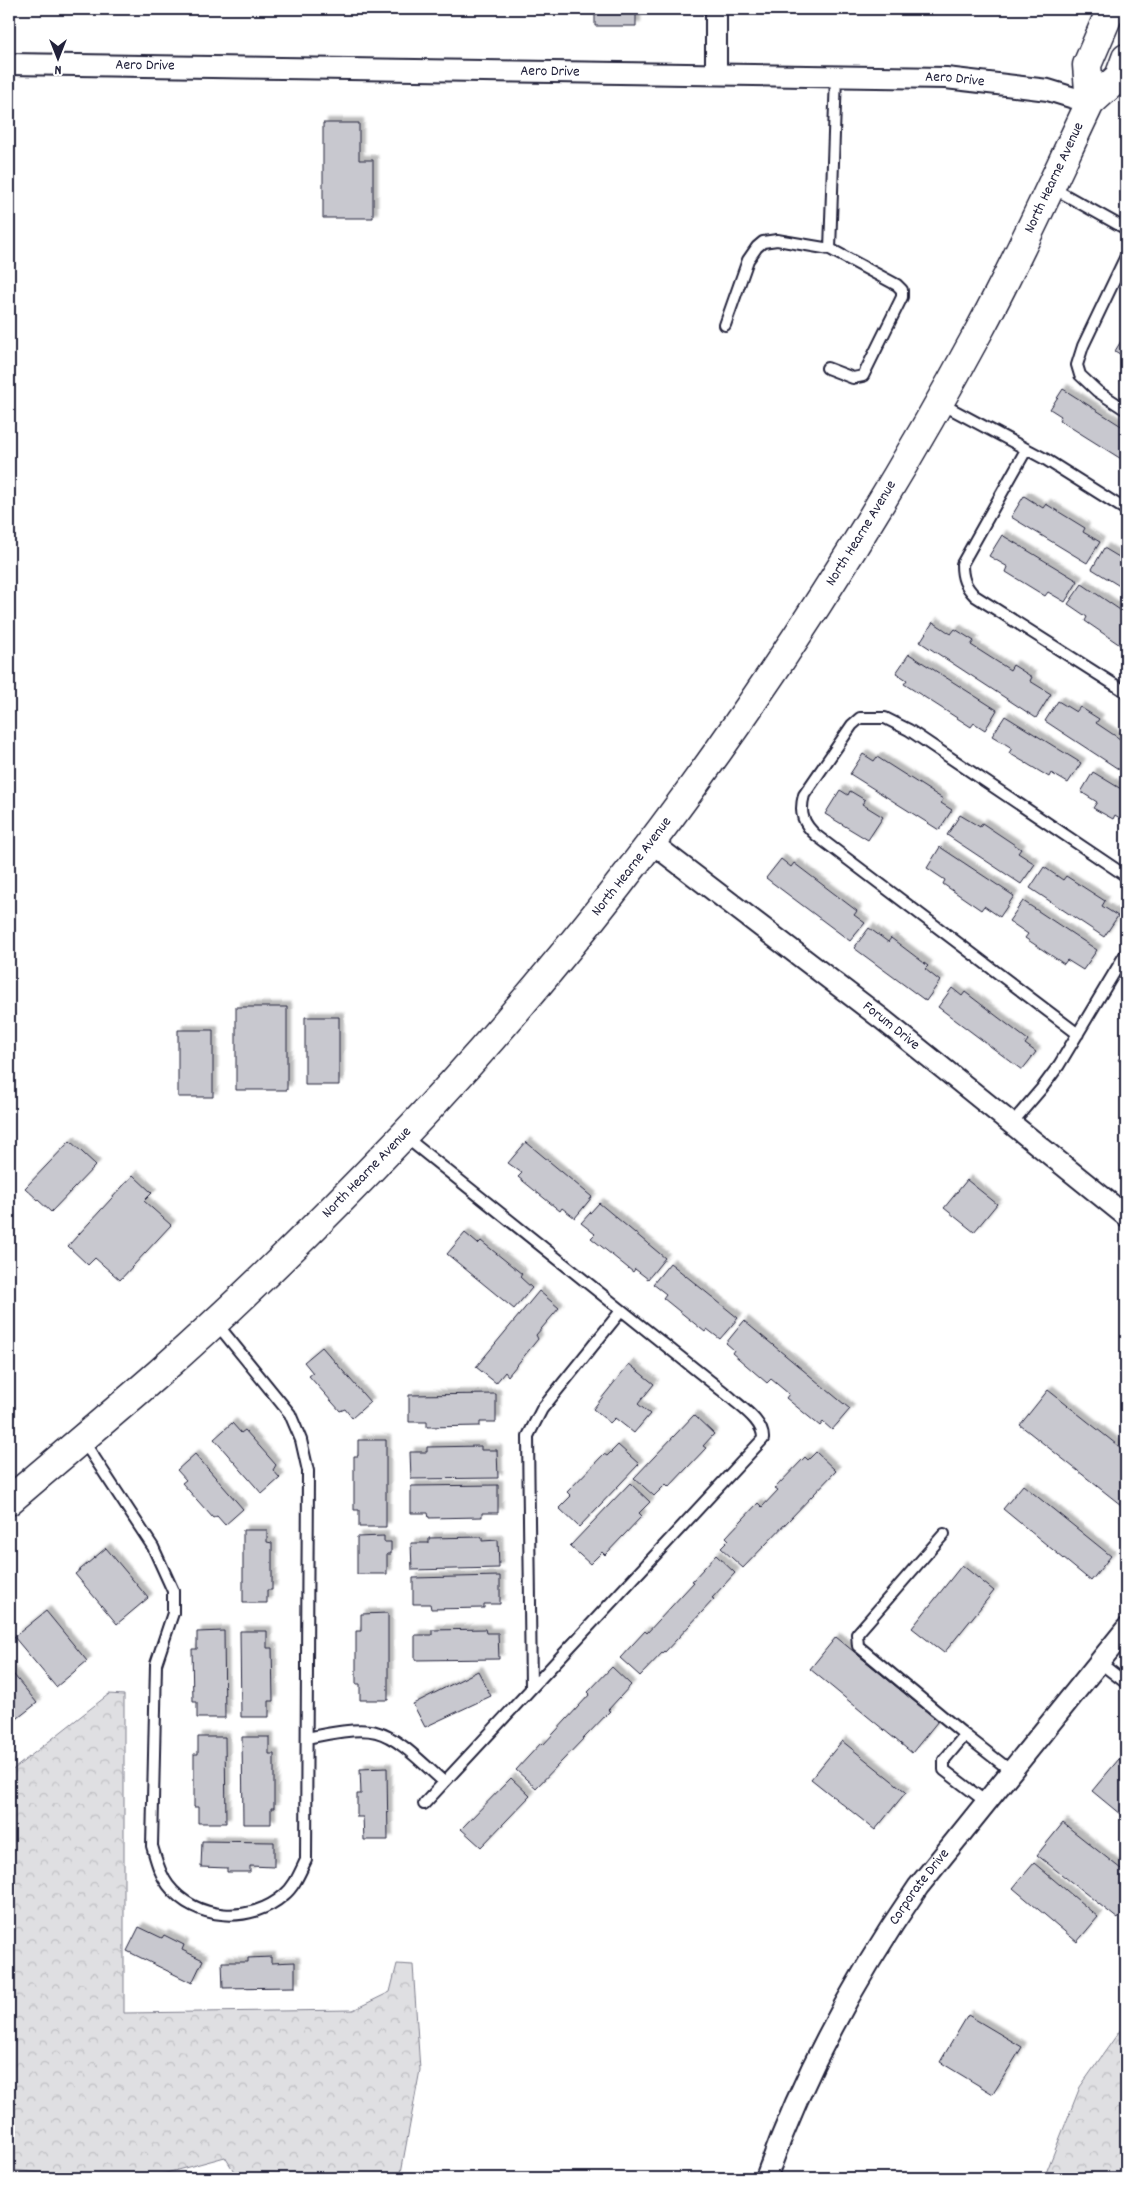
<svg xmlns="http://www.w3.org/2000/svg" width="1135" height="2187" font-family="Dekko,sans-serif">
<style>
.forest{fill:url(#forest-crowns);stroke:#80808e}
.building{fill:#c8c8cf;stroke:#22223b;filter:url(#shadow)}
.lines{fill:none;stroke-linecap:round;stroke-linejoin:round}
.service-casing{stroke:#22223b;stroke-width:14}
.minor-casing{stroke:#22223b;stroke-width:24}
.secondary-casing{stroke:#22223b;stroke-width:31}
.service{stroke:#fff;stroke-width:10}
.minor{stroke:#fff;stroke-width:20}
.secondary{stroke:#fff;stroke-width:28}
.labels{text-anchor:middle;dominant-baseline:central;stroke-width:5;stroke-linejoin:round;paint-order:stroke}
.street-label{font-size:15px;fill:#22223b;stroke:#fff}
</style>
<defs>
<pattern id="forest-crowns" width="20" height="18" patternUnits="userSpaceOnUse" patternTransform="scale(1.25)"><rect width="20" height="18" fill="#dfdfe2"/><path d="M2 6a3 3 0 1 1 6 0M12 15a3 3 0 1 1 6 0" fill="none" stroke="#bfbfc3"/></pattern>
<filter id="shadow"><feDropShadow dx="4.5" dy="-4.5" stdDeviation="1" flood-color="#0004"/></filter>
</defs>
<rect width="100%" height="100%" fill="#fff"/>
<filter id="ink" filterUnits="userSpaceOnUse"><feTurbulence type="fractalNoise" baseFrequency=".02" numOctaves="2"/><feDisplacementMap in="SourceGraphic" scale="10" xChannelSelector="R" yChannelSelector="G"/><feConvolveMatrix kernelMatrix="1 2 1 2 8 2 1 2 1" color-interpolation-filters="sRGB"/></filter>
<g filter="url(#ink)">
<path class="forest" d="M109 1694 124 1695V2013L353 2010 390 1992 397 1964 413 1965 420 2070 400 2178H238L225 2157 148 2178H99L9 2170V1771L10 1772Z
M1126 2022V2178H1044L1080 2087Z"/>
<path class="building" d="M595 9H636V26H595Z
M323 123H359V160H373V218H323Z
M1126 333V358L1115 351Z
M1063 389 1126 429V462L1059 420 1061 416 1050 409Z
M1024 496 1043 508 1046 504 1085 528 1083 532 1100 542 1087 563 1011 517Z
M1002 535 1078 581 1065 602 1048 592 1045 596 1006 572 1008 567 989 556Z
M1104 548 1124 560 1126 556V590L1092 569Z
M1082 584 1126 614V643L1123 647 1085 621 1087 617 1068 604Z
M933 622 951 634 955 629 974 641 971 645 1010 670 1013 665 1032 677 1030 681 1051 694 1036 718 920 642Z
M909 654 997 710 985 730 974 723 971 727 904 684 907 680 896 673Z
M1058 701 1076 712 1080 707 1099 719 1096 723 1126 743V774L1045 721Z
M1005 716 1081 763 1068 783 1051 773 1049 777 1009 753 1012 748 992 736Z
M863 754 874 761 877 757 943 799 941 803 952 810 939 830 850 774Z
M1093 772 1126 792V822L1115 815 1113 819 1093 808 1097 802 1081 792Z
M840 790 848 795 850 791 865 800 862 804 883 817 868 840 825 814Z
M960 815 980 827 982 823 1021 849 1018 853 1035 864 1021 884 947 835Z
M940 847 1014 896 1000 917 984 906 981 910 943 884 945 880 927 868Z
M781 859 791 867 794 863 857 911 854 915 865 923 850 941 766 878Z
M1044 867 1063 880 1066 876 1105 901 1102 906 1118 916 1104 937 1030 888Z
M1023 901 1097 950 1083 970 1067 960 1064 964 1025 938 1028 934 1009 921Z
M869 928 888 942 891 938 928 966 925 969 940 981 926 1001 854 948Z
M952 988 962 996 965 992 1028 1040 1025 1044 1036 1052 1022 1070 938 1007Z
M236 1007H287V1090H236Z
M305 1017H339V1085H305Z
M178 1030H213V1097H178Z
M1126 1047V1065L1118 1060Z
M70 1141 96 1165 51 1212 25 1188Z
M526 1142 592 1197 575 1218 562 1208 560 1211 518 1177 522 1173 508 1163Z
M133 1175 152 1193 144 1201 171 1225 120 1280 95 1258 88 1265 68 1246Z
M967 1180 997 1204 974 1232 944 1208Z
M599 1203 665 1258 648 1279 635 1269 633 1272 591 1238 595 1234 581 1223Z
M465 1233 478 1244 481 1241 522 1274 520 1277 532 1288 514 1309 447 1254Z
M670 1263 738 1318 720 1339 707 1329 705 1332 663 1298 666 1294 653 1284Z
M539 1291 559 1308 536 1335 538 1339 508 1376 505 1372 496 1383 476 1367Z
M744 1321 850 1409 832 1430 823 1422 820 1426 786 1398 789 1394 771 1379 767 1383 732 1353 734 1350 726 1343Z
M322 1347 370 1402 352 1418 345 1409 340 1411 309 1376 313 1373 304 1362Z
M629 1364 654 1384 638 1404 650 1414 634 1433 615 1418 610 1423 593 1409Z
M1048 1390 1126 1452V1509L1020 1425Z
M496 1394V1422H480V1426L427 1427V1422H409V1395Z
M694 1415 714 1434 703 1446 706 1448 669 1487 666 1484 654 1496 634 1478Z
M232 1423 241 1433 245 1430 276 1465 273 1470 280 1478 262 1494 214 1439Z
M358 1440H386V1527H359V1510H354V1456H358Z
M618 1445 639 1464 579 1527 559 1508 571 1496 567 1492 604 1454 607 1456Z
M481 1446V1450H497L498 1478 411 1479 410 1452H427V1447Z
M816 1452 836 1471 743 1568 721 1548 729 1540 726 1537 758 1503 762 1507 778 1490 775 1488 805 1457 808 1460Z
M195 1454 243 1509 225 1525 217 1516 213 1518 182 1483 186 1480 177 1470Z
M630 1483 650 1502 639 1513 642 1516 605 1555 602 1552 590 1564 570 1546Z
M498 1485V1513H482V1517L429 1518 428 1513H411V1486Z
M1023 1485 1111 1556 1091 1581 1003 1509Z
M243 1530H267V1542L272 1543V1590H267V1603H243Z
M384 1536V1542H391V1554H387V1574H357V1537Z
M482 1537V1541L498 1540 499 1568 412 1570 411 1543H429V1538Z
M106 1548 148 1598 117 1624 75 1574Z
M716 1555 735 1573 712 1598 714 1599 665 1652 664 1651 640 1676 620 1658 645 1631 647 1633 694 1582 692 1581Z
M962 1565 994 1591 944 1653 912 1628Z
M500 1576V1604H484V1608L431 1609 430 1604H413V1578Z
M46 1611 87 1661 56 1687 14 1637Z
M388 1613V1700H360V1684H356V1631H361V1614Z
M485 1629 486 1633H498L499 1659 415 1660V1635H432V1630Z
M224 1631 225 1718H197V1702H193L192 1649H197V1632Z
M240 1631H267V1648H272L273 1701H269V1717H241Z
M836 1637 938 1721 912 1753 810 1669Z
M612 1667 631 1685 608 1710 610 1711 536 1788 516 1770 541 1743 543 1745 590 1694 588 1692Z
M9 1669 37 1703 9 1725Z
M478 1671 491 1696 425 1727 413 1704Z
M198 1737H225L226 1823H198V1807H194V1754H198Z
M242 1737H269V1754H274V1808H271V1824H243Z
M842 1741 906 1792 875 1830 811 1779Z
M1119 1759 1126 1765V1819L1092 1791Z
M387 1768 388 1840H364L363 1817H357V1794H361L360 1769Z
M511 1778 530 1796 481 1847 461 1829Z
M1063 1823 1126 1873V1909L1118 1919 1037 1855Z
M202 1841 274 1842V1867L250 1866V1872H227V1868L201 1867Z
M1034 1863 1098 1917 1077 1942 1013 1888Z
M139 1927 162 1938 164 1935 184 1945 182 1950 203 1960 192 1983 127 1951Z
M271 1957V1963L295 1962V1987L223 1988 222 1962H248V1958Z
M968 2015 1022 2047 993 2094 940 2062Z"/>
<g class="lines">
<g class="service-casing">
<path id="service" d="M1051 187 1126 229
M1126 256 1083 346 1077 365 1080 375 1097 391 1126 410
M725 325 748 260 757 247 763 242 777 240 830 249 836 76
M827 368 853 378 863 376 902 297V290L897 285 830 249
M940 403 1045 459 1126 510
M1026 450 962 564C962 578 965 586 975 596L1126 692
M1078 1034 817 836C803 824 799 813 804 795L852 725 860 718H885L909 730 1126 876
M1012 1123 1042 1088 1059 1065 1126 953
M404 1136 730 1397C742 1408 764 1422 763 1439L424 1804
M82 1439 153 1547 173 1591V1613L156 1664 152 1846C156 1859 159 1873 168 1885 195 1921 251 1924 284 1895 295 1886 300 1872 306 1860L308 1471 301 1440 290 1414 217 1324
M944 1534 857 1634 858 1646 965 1735
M1099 1662 1126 1683
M531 1688 528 1436 542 1409 621 1311
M307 1738C326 1734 358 1727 376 1732 400 1738 425 1766 444 1782
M986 1802 944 1770V1760L965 1735 1011 1771"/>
</g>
<g class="minor-casing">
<g id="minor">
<path id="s1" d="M9 64 946 78 1048 90 1090 103"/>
<path d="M716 73V9"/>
<path id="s2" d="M652 843 882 1019 1126 1216"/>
<path id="s3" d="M766 2178C803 2074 855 1978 918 1887L1126 1629"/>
</g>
</g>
<g class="secondary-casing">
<g id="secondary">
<path d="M1090 103 1087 65 1111 9"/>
<path id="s4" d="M9 1501C59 1458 110 1416 159 1373 244 1298 325 1218 403 1136 630 897 824 618 980 329 1020 255 1054 179 1090 103L1119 77 1126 58"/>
</g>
</g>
<use href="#service" class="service"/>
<use href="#minor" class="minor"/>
<use href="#secondary" class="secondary"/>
</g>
</g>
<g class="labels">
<g class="street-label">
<text stroke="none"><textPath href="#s1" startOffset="136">Aero Drive</textPath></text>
<text stroke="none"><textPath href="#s1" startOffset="541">Aero Drive</textPath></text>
<text stroke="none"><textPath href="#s1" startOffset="946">Aero Drive</textPath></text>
<text stroke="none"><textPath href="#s4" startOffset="1701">North Hearne Avenue</textPath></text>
<text stroke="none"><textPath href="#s4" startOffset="1296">North Hearne Avenue</textPath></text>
<text stroke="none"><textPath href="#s4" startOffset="891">North Hearne Avenue</textPath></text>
<text stroke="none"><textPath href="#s2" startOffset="301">Forum Drive</textPath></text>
<text stroke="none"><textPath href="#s4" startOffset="486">North Hearne Avenue</textPath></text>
<text stroke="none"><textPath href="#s3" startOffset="330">Corporate Drive</textPath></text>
</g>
</g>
<rect width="1135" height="2187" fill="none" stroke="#fff" stroke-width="30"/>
<rect x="15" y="15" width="1105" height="2157" fill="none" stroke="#22223b" stroke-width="2" filter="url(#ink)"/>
<g transform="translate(58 58) rotate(180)" stroke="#ffffff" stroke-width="4" paint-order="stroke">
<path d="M0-4L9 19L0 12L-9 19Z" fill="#22223b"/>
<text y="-8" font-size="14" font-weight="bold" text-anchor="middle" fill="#22223b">N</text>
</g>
</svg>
